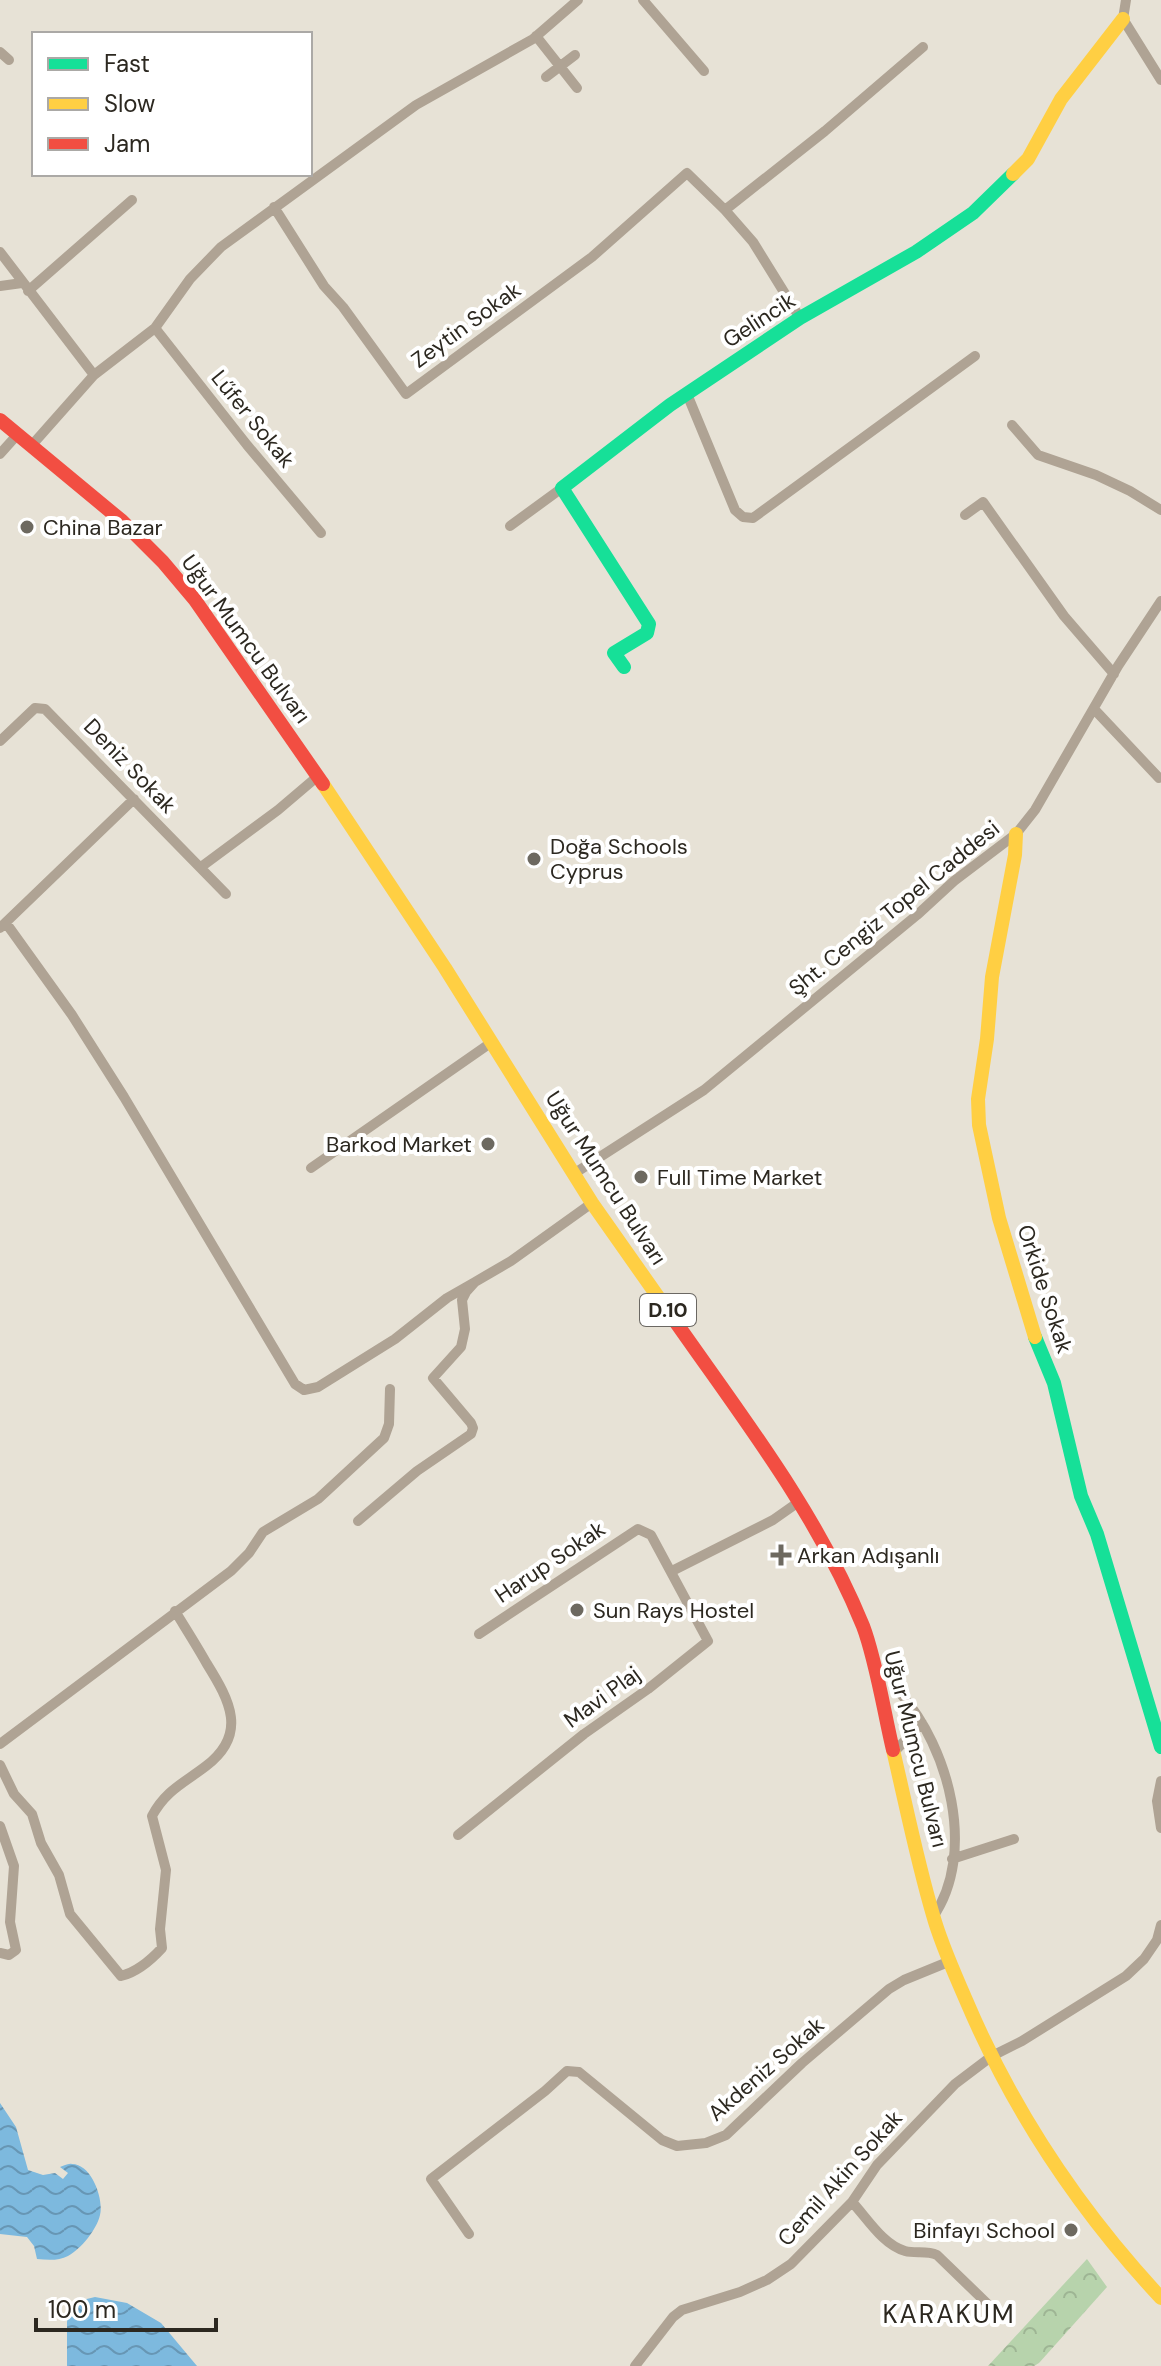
<svg xmlns="http://www.w3.org/2000/svg" width="1161" height="2366" font-family="'DM Sans',sans-serif">
<style>
.forest{fill:url(#forest-crowns)}
.water{fill:url(#water-waves)}
.lines{fill:none;stroke-linecap:round;stroke-linejoin:round}
.street{stroke:#afa394;stroke-width:10}
.fast{stroke:#16e098;stroke-width:14}
.slow{stroke:#ffcf43;stroke-width:14}
.jam{stroke:#f24e42;stroke-width:14}
.poi-dot{fill:#6d6960;stroke:#fff;stroke-width:3}
.labels{text-anchor:middle;dominant-baseline:central;stroke-width:8;stroke-linejoin:round;paint-order:stroke}
.shield{fill:#fff;stroke:#6b6863;stroke-width:2}
.shield-label{font-size:20px;font-weight:bold;fill:#2c2820}
.street-label{font-size:22px;fill:#2c2820;stroke:#fff}
.poi-label{font-size:22px;fill:#2c2820;stroke:#fff;text-anchor:start}
.quarter-label{font-size:26px;letter-spacing:2px;fill:#2c2820;stroke:#fff}
</style>
<defs>
<pattern id="forest-crowns" width="20" height="18" patternUnits="userSpaceOnUse" patternTransform="scale(2)"><rect width="20" height="18" fill="#b7d3ac"/><path d="M2 6a3 3 0 1 1 6 0M12 15a3 3 0 1 1 6 0" fill="none" stroke="#9eb594"/></pattern>
<pattern id="water-waves" width="16" height="10" patternUnits="userSpaceOnUse" patternTransform="scale(2)"><rect width="16" height="10" fill="#7db9de"/><path d="M0 5q4-4 8 0t8 0" fill="none" stroke="#6796b4"/></pattern>
</defs>
<rect width="100%" height="100%" fill="#e7e2d6"/>
<path class="forest" d="M1087 2259 1107 2287 1039 2363 1034 2366H988Z"/>
<path class="water" d="M0 2103 16 2127 28 2170 43 2175 55 2173 63 2179 68 2173 60 2167C64 2166 68 2163 72 2164 92 2164 104 2200 100 2215 97 2229 81 2249 68 2256 59 2261 47 2260 37 2259L34 2246 27 2237 0 2234Z
M95 2297 127 2303 161 2323 197 2366H67V2322L70 2303Z"/>
<g class="lines">
<path class="street" d="M643 0 704 71
M1126 0 1123 19 1161 80
M536 36 577 88
M0 52 9 60
M546 77 575 55
M274 207 324 286 343 307 406 394 592 257 687 173 725 210 753 242 800 318
M725 210 825 131 923 47
M0 252 94 375
M0 286 22 283
M28 291 132 200
M155 328 247 445 321 533
M687 394 735 510 743 517 753 518 975 356
M1012 425 1038 455 1096 475 1130 491 1161 510
M32 445 94 375 155 328 190 279 221 247 416 105 533 39 578 0
M0 454 17 435
M965 515 983 502 1064 616 1114 674
M510 526 562 488
M1094 709 1159 778
M0 741 35 708 45 709 226 894
M201 867 278 810 318 776
M6 923 72 1015 124 1097 295 1384 304 1390 318 1387 395 1339 447 1298 475 1282
M0 928 134 799
M311 1168 492 1042
M575 1173 704 1090 917 915 954 881 1016 834 1035 810 1118 666 1161 601
M358 1521 417 1471 471 1434 473 1428 471 1423 433 1378 461 1347 465 1329 462 1300 466 1292 475 1282 511 1261 592 1203
M672 1571 773 1520 800 1501
M900 1693C949 1747 977 1853 933 1917
M0 1744 231 1571 249 1553 263 1532 318 1499 384 1438 389 1424 390 1389
M894 1752 922 1723
M0 1765 14 1794 32 1814 41 1843 59 1875 70 1914 121 1976C137 1972 151 1960 162 1948L160 1929 166 1870 152 1816C166 1790 184 1783 206 1766 248 1734 230 1701 207 1664 197 1646 186 1629 175 1611
M1161 1781 1157 1801 1161 1828
M0 1826 14 1866 10 1922 16 1950 9 1955 0 1953
M458 1835 584 1734 648 1689 708 1641 651 1535 638 1529 479 1634
M952 1859 1014 1839
M852 2202C867 2218 883 2245 905 2251 916 2254 926 2250 937 2255L1000 2316
M469 2234 431 2179 545 2091 567 2071 579 2072 662 2140 677 2146 706 2143 726 2135 802 2063 889 1989 904 1980 948 1962
M635 2366 673 2317 682 2310 740 2292 767 2280 791 2264 852 2202 877 2165 955 2084 992 2056 1022 2041 1126 1976 1144 1959 1157 1940 1161 1925"/>
<path class="fast" d="M624 667 614 653 647 633 649 624 562 488 670 405 800 318 916 252 973 213 1013 174
M1035 1337 1054 1383 1081 1496 1097 1534 1161 1747"/>
<path class="slow" d="M1013 174 1028 159 1061 99 1123 19
M323 784 445 968 592 1203 668 1311
M1016 834 1015 855 992 977 987 1039 978 1099 979 1125 999 1218 1035 1337
M893 1750C906 1805 917 1861 933 1915 941 1944 954 1972 966 2000 1013 2111 1079 2210 1161 2298"/>
<path class="jam" d="M0 420 122 521 163 562 195 600 323 784
M668 1311C738 1412 816 1510 863 1626 876 1660 884 1712 893 1750"/>
</g>
<g class="poi-dot">
<circle cx="27" cy="527" r="8"/>
<circle cx="534" cy="859" r="8"/>
<circle cx="488" cy="1144" r="8"/>
<circle cx="641" cy="1177" r="8"/>
<path d="M777 1543h8v8h8v8h-8v8h-8v-8h-8v-8h8z"/>
<circle cx="577" cy="1610" r="8"/>
<circle cx="1071" cy="2230" r="8"/>
</g>
<g class="labels">
<rect class="shield" x="640" y="1294" width="56" height="32" rx="6"/>
<g class="shield-label">
<text x="668" y="1310">D.10</text>
</g>
<g class="street-label">
<text transform="translate(759 320) rotate(-33)">Gelincik</text>
<text transform="translate(466 325) rotate(-36)">Zeytin Sokak</text>
<text transform="translate(253 419) rotate(51)">Lűfer Sokak</text>
<text transform="translate(246 639) rotate(54)">Uğur Mumcu Bulvarı</text>
<text transform="translate(130 766) rotate(46)">Deniz Sokak</text>
<text transform="translate(894 908) rotate(-39)">Şht. Cengiz Topel Caddesi</text>
<text transform="translate(606 1178) rotate(57)">Uğur Mumcu Bulvarı</text>
<text transform="translate(1045 1289) rotate(72)">Orkide Sokak</text>
<text transform="translate(550 1562) rotate(-34)">Harup Sokak</text>
<text transform="translate(602 1697) rotate(-36)">Mavi Plaj</text>
<text transform="translate(916 1749) rotate(76)">Uğur Mumcu Bulvarı</text>
<text transform="translate(766 2069) rotate(-41)">Akdeniz Sokak</text>
<text transform="translate(840 2178) rotate(-48)">Cemil Akin Sokak</text>
</g>
<g class="poi-label">
<text x="43" y="527">China Bazar</text>
<text x="550" y="846">Doğa Schools<tspan x="550" dy="25">Cyprus</tspan></text>
<text x="472" y="1144" text-anchor="end">Barkod Market</text>
<text x="657" y="1177">Full Time Market</text>
<text x="797" y="1555">Arkan Adışanlı</text>
<text x="593" y="1610">Sun Rays Hostel</text>
<text x="1055" y="2230" text-anchor="end">Binfayı School</text>
</g>
<g class="quarter-label">
<text x="949" y="2314">KARAKUM</text>
</g>
</g>
<rect x="32" y="32" width="280" height="144" fill="#ffffff" stroke="#aba9a6" stroke-width="2"/>
<rect x="48" y="58" width="40" height="12" fill="#16e098" stroke="#aba9a6" stroke-width="2"/>
<text x="104" y="72" font-size="24" fill="#2c2820">Fast</text>
<rect x="48" y="98" width="40" height="12" fill="#ffcf43" stroke="#aba9a6" stroke-width="2"/>
<text x="104" y="112" font-size="24" fill="#2c2820">Slow</text>
<rect x="48" y="138" width="40" height="12" fill="#f24e42" stroke="#aba9a6" stroke-width="2"/>
<text x="104" y="152" font-size="24" fill="#2c2820">Jam</text>
<path d="M36 2318v12h180v-12" fill="none" stroke="#2c2820" stroke-width="4"/>
<text x="48" y="2318" font-size="24" fill="#2c2820" stroke="#ffffff" stroke-width="6" paint-order="stroke">100 m</text>
</svg>
